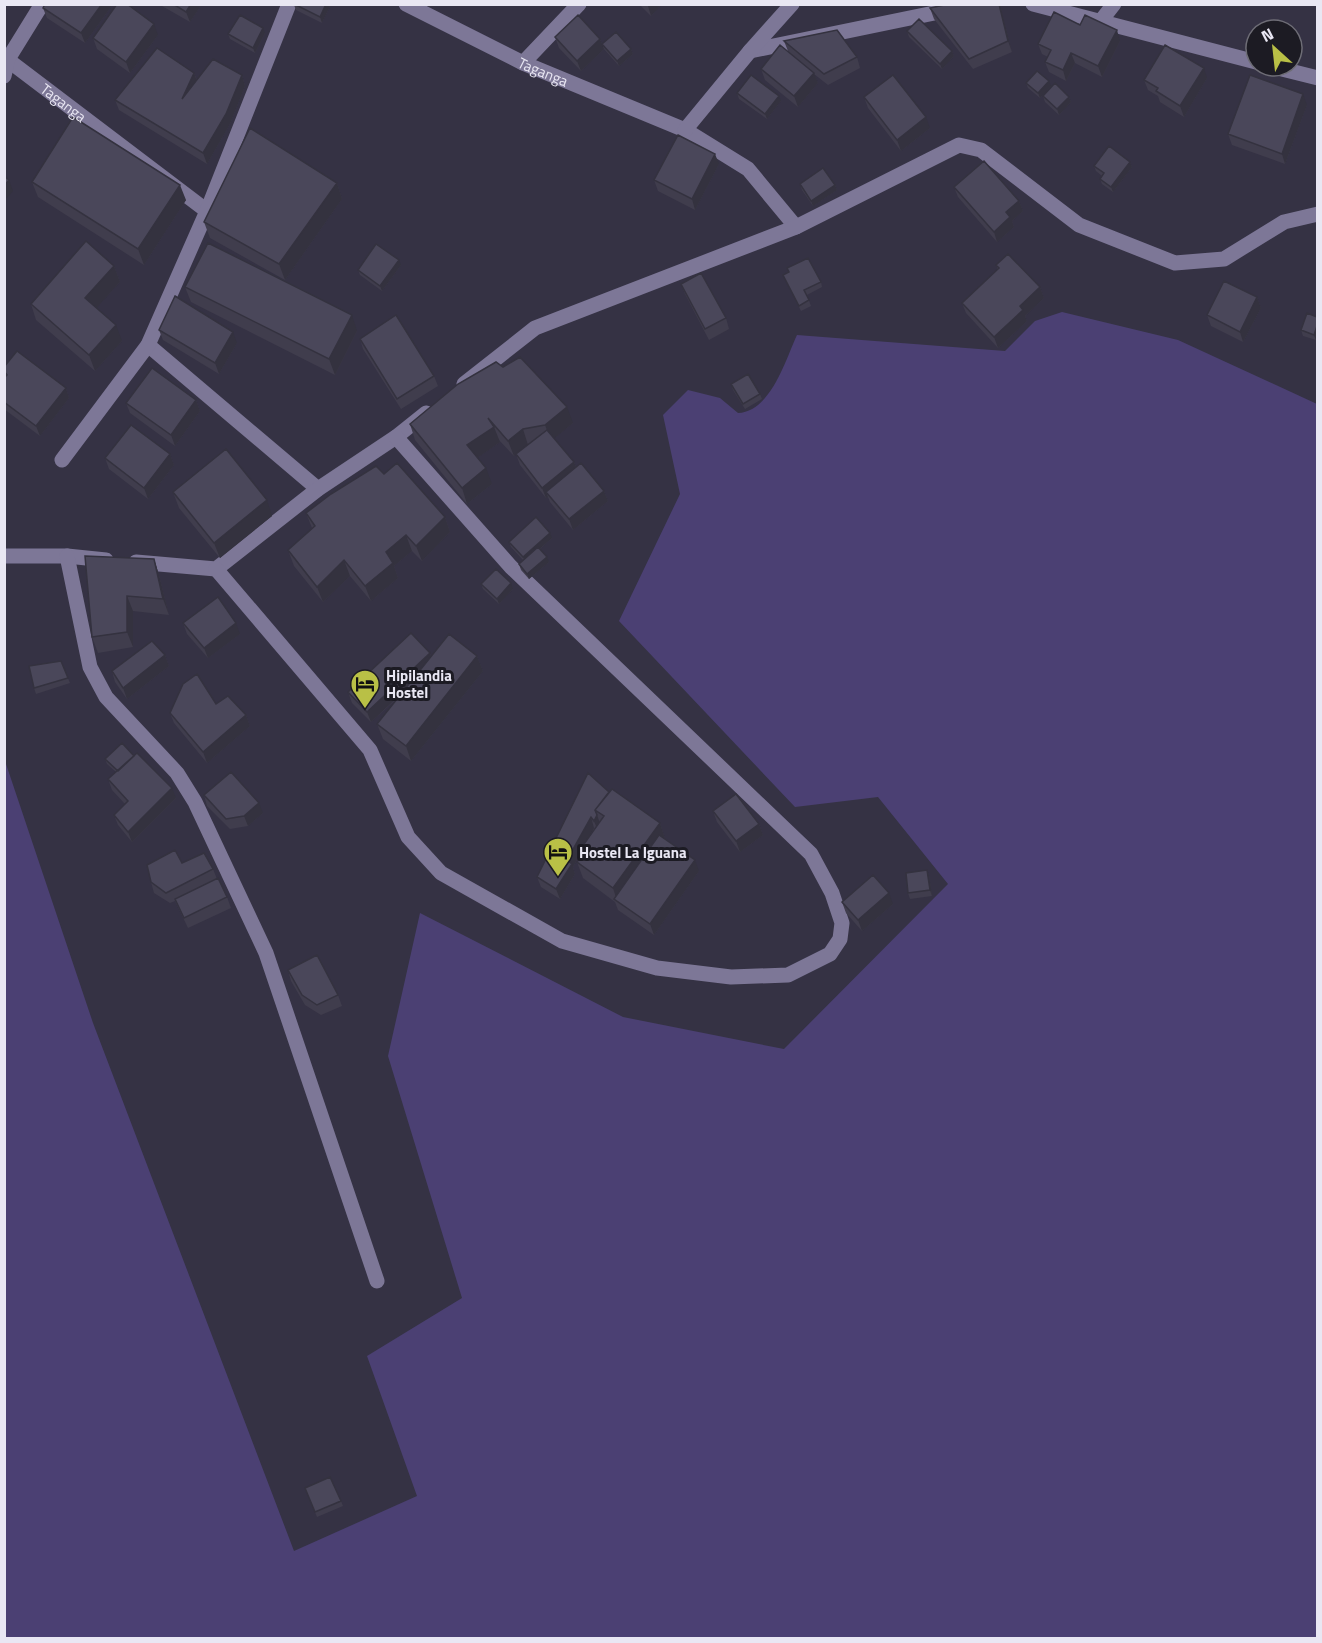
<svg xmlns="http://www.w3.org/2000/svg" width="1322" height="1643" font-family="'Titillium Web',sans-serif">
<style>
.green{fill:#4b4073}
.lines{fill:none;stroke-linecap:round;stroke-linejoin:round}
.minor{stroke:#7d7797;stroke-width:15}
.wall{fill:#403d4d}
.shaded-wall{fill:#34323f}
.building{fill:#4a475a;stroke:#34323f;stroke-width:1.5}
.labels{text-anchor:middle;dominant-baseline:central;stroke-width:6;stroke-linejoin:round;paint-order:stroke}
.street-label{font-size:15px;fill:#e9e7f3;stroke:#1c1b23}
.poi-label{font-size:15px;font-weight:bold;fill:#e9e7f3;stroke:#1c1b23;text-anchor:start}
</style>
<rect width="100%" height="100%" fill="#353244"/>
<path class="green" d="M1062 312 1178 340 1317 404V1638H5V761L93 1023 294 1551 417 1496 367 1356 462 1298 388 1056 420 913 623 1017 784 1049 948 884 878 797 795 807 619 621 680 494 663 415 688 390 720 398 738 413C771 411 785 361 797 335L1005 351 1035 321Z"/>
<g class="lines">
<g class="minor">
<path id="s1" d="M406 4 523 63 685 130 748 169 796 227"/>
<path d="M1033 4 1256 62"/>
<path d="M1100 22 1114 4"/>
<path d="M750 51 978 4"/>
<path id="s2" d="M4 57 207 211"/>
<path d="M523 63 579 4"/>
<path d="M1270 66 1318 78"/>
<path d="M4 76 8 59 42 4"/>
<path d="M685 130 750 51 792 4"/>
<path d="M148 345 318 489"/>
<path d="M464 384 535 328 796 227 959 145 981 150 1079 225 1175 263 1224 259 1284 222 1318 214"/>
<path d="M62 460 148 345 207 211 289 4"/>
<path d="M4 556H67L106 560"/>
<path d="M67 556 90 667 106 697 177 773 195 802 266 953 377 1281"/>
<path d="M136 562 216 569 318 489 396 437 426 413"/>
<path d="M216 569 370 750 408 837 441 873 562 941 657 968 731 977 788 975 830 954 840 939 842 923 832 893 811 854 511 567 396 437"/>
</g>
</g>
<path class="wall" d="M45 4H113L85 43 47 18 43 8Z
M161 4H202L190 22 162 6Z
M331 4 322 23 296 10 294 5Z
M639 4H662L651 16Z
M1000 4 1012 52 973 69 934 19 930 8Z
M1080 25 1120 41 1102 77 1075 63 1066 81 1049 72 1045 62 1048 57 1042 54 1038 44Z
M907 31 952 51 954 56 942 69 909 37Z
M265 33 255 53 230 39 228 34Z
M158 35 130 73 97 49 93 38Z
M555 37 600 39 602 44 631 49 633 54 619 66 604 49 581 71 559 48Z
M784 41 857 57 860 68 828 85 814 74 818 83 798 107 765 80 761 69 788 51Z
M194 73 197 80 242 75 245 86 230 124 207 164 119 110 115 100Z
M1207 78 1184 117 1160 102 1158 96 1148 90 1144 80Z
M1026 83 1051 86 1040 98 1028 88Z
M737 93 781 101 767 119 739 99Z
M1043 96 1069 97 1071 102 1059 115 1045 102Z
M864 97 930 128 901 151 868 108Z
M1307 105 1285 164 1232 145 1228 134Z
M1130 162 1132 167 1113 192 1102 184 1100 179 1102 176 1096 171 1094 166Z
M719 164 695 210 658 191 654 180Z
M32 182 186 200 144 265 38 197Z
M337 183 342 199 285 280 210 238 204 222Z
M800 184 835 185 837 190 813 206 802 190Z
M954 187 1019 201 1023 211 1012 221 1014 227 997 242 958 197Z
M401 265 382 291 360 275 358 270Z
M996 265 1040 287 1044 298 1025 316 1027 321 998 348 966 313 962 303 998 270Z
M114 266 120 282 96 308 122 341 95 371 36 320 31 304Z
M783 275 821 282 822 287 807 295 811 306 801 311Z
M681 284 726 318 729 329 709 340 685 294Z
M185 287 357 331 335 375 191 302Z
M1257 297 1261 308 1243 342 1211 326 1207 315Z
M1307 313 1316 340 1303 336 1301 330Z
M159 330 237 343 219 374 163 340Z
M360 339 434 376 438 386 401 409 363 349Z
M4 367 66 388 69 398 40 436 4 409V378L6 376 4 373Z
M458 384 573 423 554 438 574 462 576 467 604 491 608 501 573 530 550 502 548 497 546 498 520 465 516 454 514 456 498 439 500 442 477 458 492 484 467 504 415 440 410 424Z
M731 384 760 394 762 399 745 409 733 390Z
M196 400 200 411 175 446 130 413 126 403Z
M170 454 174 465 148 499 109 469 105 458Z
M384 474 445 517 450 532 422 561 412 551 394 566 398 578 371 601 350 576 323 602 294 566 288 550 312 528 306 513Z
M173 492 272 516 220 558 179 508Z
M552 538 540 549 549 562 529 579 521 570 519 564 523 560 511 547 509 542Z
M154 559 159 575 169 615 133 611V647L98 653 92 637Z
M481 584 513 589 499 604 483 589Z
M183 623 240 634 208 658 187 634Z
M430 653 431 656H477L483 671 411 761 383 739 377 724 401 695 371 722 352 703 348 692Z
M165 655 169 666 127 699 115 682 112 671Z
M61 661 70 683 36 694 34 688Z
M216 704 246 715 250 726 207 763 174 723 170 713Z
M134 756 176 798 132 842 118 825 114 815 125 804 112 790 108 779 116 772 107 764 105 759Z
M609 792 660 823 665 839 699 871 654 935 618 910 615 902 583 878 577 862 586 850 584 846 573 867 575 874 560 899 541 887 537 877Z
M204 795 263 813 248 826 230 829 207 806Z
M713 811 759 824 763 835 740 852 717 822Z
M182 863 213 869 217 879 227 897 231 908 188 928 175 901 170 903 154 893 151 882Z
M927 870 929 875 932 896 910 899 908 893Z
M842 902 893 904 862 931 846 913Z
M288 970 338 995 342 1006 321 1015 305 1005 291 981Z
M307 1493 341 1501 343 1506 317 1517Z"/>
<path class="shaded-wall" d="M102 4H113L85 43 81 33Z
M191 4H202L190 22 186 12Z
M326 4H331L322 23 320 17Z
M649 4H662L651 16 648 6Z
M999 4H1000L1012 52 1008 41Z
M154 24 158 35 130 73 126 62Z
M263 28 265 33 255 53 253 48Z
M1117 30 1120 41 1102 77 1098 66Z
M600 39 604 49 581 71 577 61Z
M631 49 633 54 619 66 617 61Z
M952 51 954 56 942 69 940 64Z
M1071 53 1075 63 1066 81 1063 70Z
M1204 68 1207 78 1184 117 1180 106Z
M194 73 198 84 182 99Z
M814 73 818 83 798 107 794 96Z
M242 75 245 86 230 124 207 164 203 153Z
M1049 81 1051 86 1040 98 1038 93Z
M1303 94 1307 105 1285 164 1282 154Z
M779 96 781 101 767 119 765 114Z
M1069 97 1071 102 1059 115 1057 109Z
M926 117 930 128 901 151 897 140Z
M715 154 719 164 695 210 692 199Z
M1130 162 1132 167 1113 192 1111 187Z
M9 180 13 191 4 201V186Z
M337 183 342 199 285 280 279 264Z
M180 185 186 200 144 265 138 249Z
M835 185 837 190 813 206 811 201Z
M1019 201 1023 211 1012 221 1014 227 997 242 994 232 1006 212Z
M399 260 401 265 382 291 380 286Z
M114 266 120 282 91 314 85 298Z
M1040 287 1044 298 1025 316 1027 321 998 348 994 337 1020 306Z
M1257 297 1261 308 1243 342 1240 332Z
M352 315 357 331 335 375 329 359Z
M116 325 122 341 95 371 89 355Z
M1317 326V336L1316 340 1314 335Z
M233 332 237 343 219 374 215 363Z
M66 388 69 398 40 436 36 426Z
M196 400 200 411 175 446 171 435Z
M567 407 573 423 551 441 545 425Z
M494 427 500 442 473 461 467 445Z
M523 429 528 445 514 456 508 441Z
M170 454 174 465 148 499 144 488Z
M574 462 578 472 546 492 548 497 546 498 542 488Z
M486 468 492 484 467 504 462 488Z
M604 491 608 501 573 530 569 519Z
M267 500 272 516 220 558 214 543Z
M445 517 450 532 422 561 416 546Z
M550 533 552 538 525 562 523 557Z
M406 535 412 551 394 566 398 578 371 601 365 586 386 552Z
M547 557 549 562 529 579 527 574Z
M154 559 159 575 169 615 163 599Z
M344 560 350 576 323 602 317 587Z
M511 583 513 589 499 604 497 599Z
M127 596 133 611V647L127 632Z
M236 623 240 634 208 658 204 648Z
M430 653 433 664 371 722 367 712Z
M165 655 169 666 127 699 123 688Z
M477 656 483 671 411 761 406 746Z
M246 715 250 726 207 763 203 752Z
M172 788 176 798 132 842 128 832Z
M259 803 263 813 248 826 244 816Z
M597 815 601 826 598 831 594 821Z
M591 817 594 828 585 845 584 844V846L573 867 575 874 560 899 556 889 567 860Z
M660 823 665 839 617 901 613 888Z
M759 824 763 835 740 852 736 841Z
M695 860 699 871 654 935 650 924Z
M927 870 929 875 932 896 930 890Z
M889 893 893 904 862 931 858 920Z"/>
<path class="building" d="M45 4H102L81 33 43 8Z
M117 4H127L154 24 126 62 93 38Z
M173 4H191L186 12Z
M294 4H326L320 17Z
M949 4H999L1008 41 969 59 930 8Z
M1054 12 1080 25 1085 15 1117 30 1098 66 1071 53 1063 70 1045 62 1051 50 1038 44Z
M240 15 263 28 253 48 228 34Z
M578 15 600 39 577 61 555 37Z
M919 19 952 51 940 64 907 31Z
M837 30 857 57 824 74 784 41Z
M616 32 631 49 617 61 602 44Z
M780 45 814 73 794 96 761 69Z
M1165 45 1204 68 1180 106 1156 91 1158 88 1144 80Z
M157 48 194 73 182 99 213 59 242 75 226 114 203 153 115 100Z
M1037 71 1049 81 1038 93 1026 83Z
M751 75 779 96 765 114 737 93Z
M893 75 926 117 897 140 864 97Z
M1250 75 1303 94 1282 154 1228 134Z
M1055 83 1069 97 1057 109 1043 96Z
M73 117 180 185 138 249 32 182Z
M250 128 337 183 279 264 204 222Z
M678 135 715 154 692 199 654 180Z
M1109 146 1130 162 1111 187 1100 179 1104 173 1094 166Z
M984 161 1019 201 1006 212 1010 217 994 232 954 187Z
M823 168 835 185 811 201 800 184Z
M4 176 9 180 4 186Z
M86 241 114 266 85 298 116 325 89 355 31 304Z
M208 243 352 315 329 359 185 287Z
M376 244 399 260 380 286 358 270Z
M1008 254 1040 287 1020 306 1023 310 994 337 962 303 999 268 996 265Z
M808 258 821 282 804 290 809 300 799 306 783 275 789 272 787 268Z
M701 273 726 318 705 329 681 284Z
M1224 281 1257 297 1240 332 1207 315Z
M175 296 233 332 215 363 159 330Z
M1307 313 1317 317V326L1314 335 1301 330Z
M396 315 434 376 397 399 360 339Z
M17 351 66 388 36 426 4 402V378L7 375 4 371V367Z
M520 357 567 407 545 425 523 429 508 441 488 418 494 427 467 445 486 468 462 488 410 424 458 384 496 362 503 367Z
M152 368 196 400 171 435 126 403Z
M748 374 760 394 743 404 731 384Z
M131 425 170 454 144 488 105 458Z
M547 430 574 462 542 488 516 454Z
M226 449 267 500 214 543 173 492Z
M397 463 445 517 416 546 406 535 386 552 393 563 365 586 344 560 317 587 288 550 315 526 306 513 331 494 376 466 384 474Z
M581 463 604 491 569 519 546 492Z
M536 517 550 533 523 557 509 542Z
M538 547 547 557 527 574 519 564Z
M85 556 154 559 163 599 127 596V632L92 637Z
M496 569 511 583 497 599 481 584Z
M218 597 236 623 204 648 183 623Z
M411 633 430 653 367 712 348 692Z
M449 634 477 656 406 746 377 724Z
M152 641 165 655 123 688 112 671Z
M61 661 68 678 34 688 29 666Z
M197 674 216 704 228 696 246 715 203 752 170 713 183 684Z
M122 743 134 756 118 771 105 759Z
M137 753 172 788 128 832 114 815 128 801 108 779Z
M231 772 259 803 244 816 226 819 204 795Z
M588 773 609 792 595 810 597 815 594 821 591 817 567 860 572 864 556 889 537 877Z
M612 789 660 823 613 888 577 862 588 847 584 844 604 816 595 810Z
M736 794 759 824 736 841 713 811Z
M659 835 695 860 650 924 614 899Z
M175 850 182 863 204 853 213 869 166 893 151 882 147 865Z
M927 870 930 890 908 893 906 873Z
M873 875 889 893 858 920 842 902Z
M218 878 227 897 184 918 175 899Z
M317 955 338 995 317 1005 302 995 288 970Z
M330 1477 341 1501 315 1512 305 1488Z"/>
<defs>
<g id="hotel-pin" transform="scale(1.5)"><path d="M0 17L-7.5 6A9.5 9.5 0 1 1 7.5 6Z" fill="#b9c046" stroke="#1c1b23"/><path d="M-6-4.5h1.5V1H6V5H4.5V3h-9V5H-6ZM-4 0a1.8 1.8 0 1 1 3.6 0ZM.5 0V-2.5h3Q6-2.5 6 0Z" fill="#111"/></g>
</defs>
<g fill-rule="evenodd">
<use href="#hotel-pin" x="365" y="684"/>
<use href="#hotel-pin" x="558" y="852"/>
</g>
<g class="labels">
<g class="street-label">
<text stroke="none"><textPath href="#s1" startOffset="153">Taganga</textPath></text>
<text stroke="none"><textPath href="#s2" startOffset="75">Taganga</textPath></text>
</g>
<g class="poi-label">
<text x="386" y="675">Hipilandia<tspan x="386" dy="17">Hostel</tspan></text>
<text x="579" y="852">Hostel La Iguana</text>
</g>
</g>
<rect width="1322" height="1643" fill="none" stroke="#e9e7f3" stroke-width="12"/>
<g transform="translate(1274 48) rotate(333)"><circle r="28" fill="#1c1b23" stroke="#6e6d76" stroke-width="1.5"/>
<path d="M0-4.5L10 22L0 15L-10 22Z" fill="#b9c046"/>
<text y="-9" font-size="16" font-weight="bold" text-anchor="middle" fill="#e9e7f3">N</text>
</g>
</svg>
